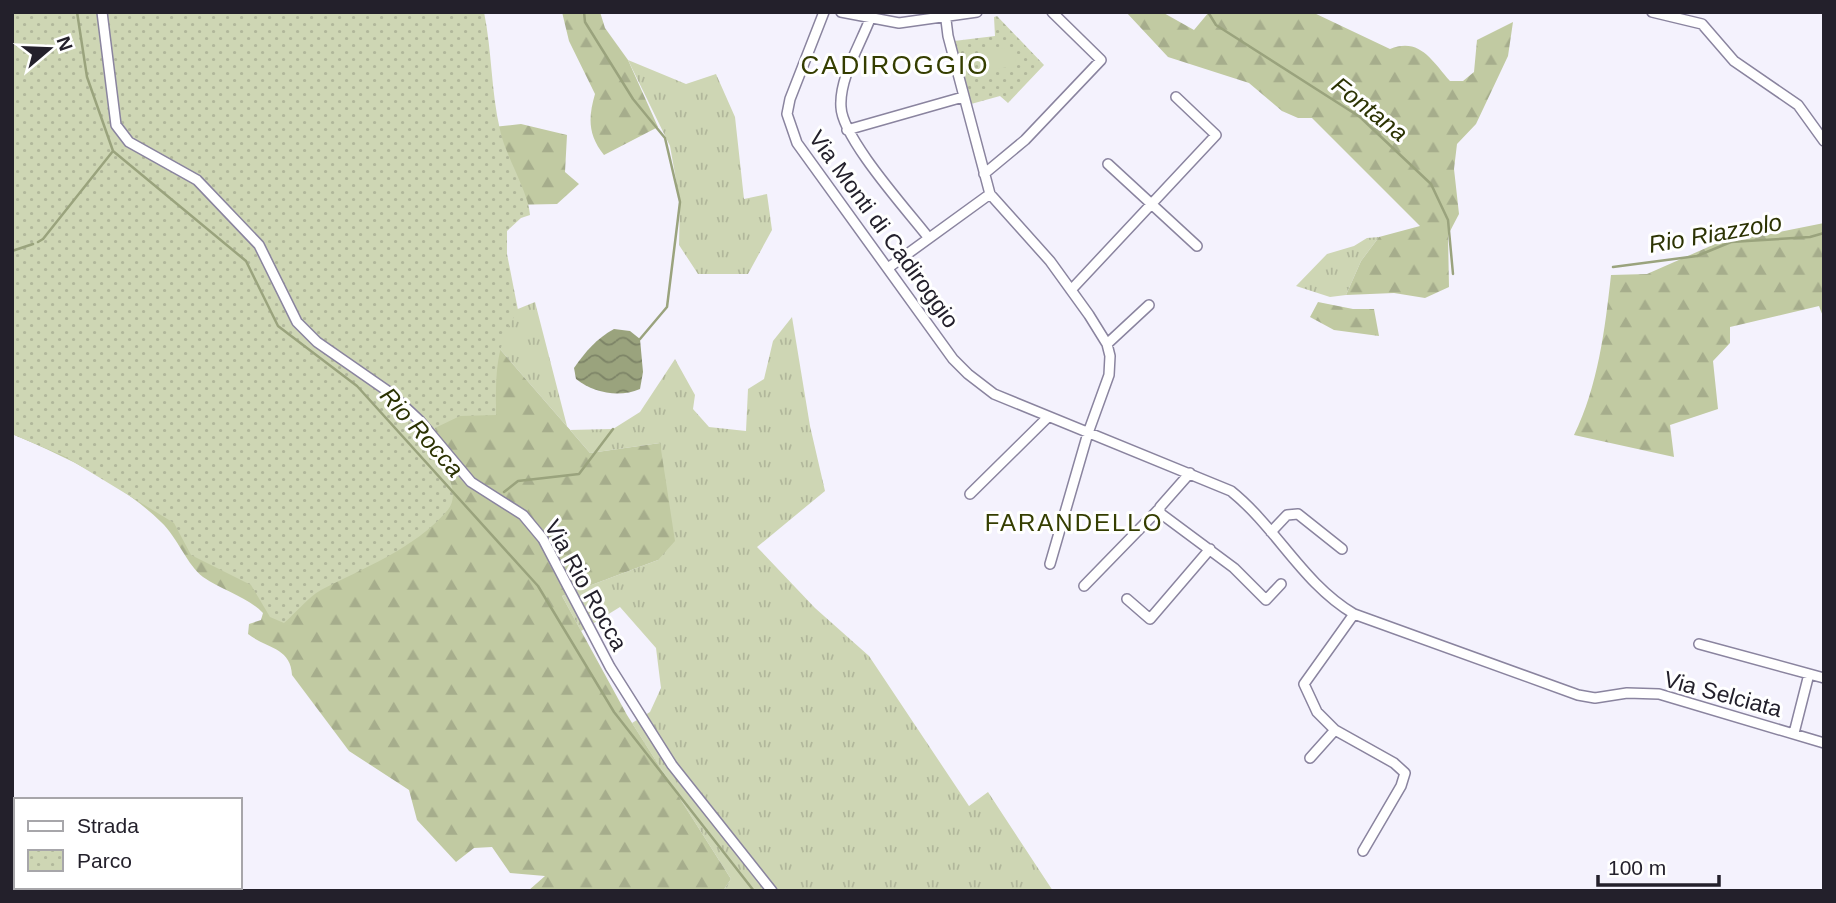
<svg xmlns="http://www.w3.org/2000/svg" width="1836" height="903" font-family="Helvetica,sans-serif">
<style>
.grass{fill:url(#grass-tufts)}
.forest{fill:url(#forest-firs)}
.park{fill:url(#park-dots)}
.garden{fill:#ced6b4}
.water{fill:url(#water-waves)}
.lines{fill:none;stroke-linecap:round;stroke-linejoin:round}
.stream{stroke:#9aa37d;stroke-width:2.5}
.street-casing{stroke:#8a849f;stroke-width:12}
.street{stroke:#fff;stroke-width:9}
.labels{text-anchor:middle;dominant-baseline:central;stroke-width:6;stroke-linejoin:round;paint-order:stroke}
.street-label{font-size:23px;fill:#23202b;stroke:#fff}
.water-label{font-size:24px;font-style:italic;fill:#2c3303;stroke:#fff}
.neighbourhood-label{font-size:24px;letter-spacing:2px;fill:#353e00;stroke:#fff}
.quarter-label{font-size:26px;letter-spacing:2px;fill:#353e00;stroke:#fff}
</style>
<defs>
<pattern id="grass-tufts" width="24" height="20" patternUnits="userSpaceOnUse" patternTransform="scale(1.75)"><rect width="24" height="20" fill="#ced6b4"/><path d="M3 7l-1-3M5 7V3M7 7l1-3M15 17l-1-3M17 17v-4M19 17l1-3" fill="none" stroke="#b1b79b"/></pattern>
<pattern id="forest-firs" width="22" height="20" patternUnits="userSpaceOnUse" patternTransform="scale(1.75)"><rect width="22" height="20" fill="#c1caa2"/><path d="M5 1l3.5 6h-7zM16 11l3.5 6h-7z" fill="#a6ad8c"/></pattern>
<pattern id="park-dots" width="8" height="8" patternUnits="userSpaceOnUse" patternTransform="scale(1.75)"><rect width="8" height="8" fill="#ced6b4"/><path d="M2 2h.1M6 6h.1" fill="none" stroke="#b1b79b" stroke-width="1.8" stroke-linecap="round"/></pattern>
<pattern id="water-waves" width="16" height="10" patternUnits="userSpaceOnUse" patternTransform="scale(1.75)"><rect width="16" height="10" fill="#9aa37d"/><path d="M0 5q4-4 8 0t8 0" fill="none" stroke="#7d8467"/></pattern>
</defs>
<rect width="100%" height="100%" fill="#f4f2fd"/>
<path class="grass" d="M628 60 686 84 716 74 735 117 744 199 767 194 772 230 748 274H698L679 245 680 202 670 146Z
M1379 237 1361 261 1346 295 1330 297 1296 286 1327 254 1354 246 1367 238Z
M535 302 568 430 613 429 640 412 675 359 695 395 693 409 709 427 746 431 748 389 764 379 773 341 792 317 810 426 825 491 757 547 815 608 869 656 969 806 988 792 1053 891H723L731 879 632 723 650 712 661 688 656 648 620 607 581 631 562 596 658 560 660 443 590 453 473 318 493 319Z"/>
<path class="forest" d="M12 12 493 127 521 124 567 135 565 172 579 184 557 204 508 205 473 318 590 453 660 443 675 541 658 560 562 596 627 715 731 879 723 891H528L545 876 510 873 492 847 474 848 456 862 417 820 409 790 349 751 292 675C291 647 265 648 248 634L249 624 261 620 263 613C246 596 223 591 203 577 187 565 178 538 161 522 120 482 64 456 12 434Z
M562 12H600L605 28 628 60 658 127 604 155C588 135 588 118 595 94L569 41Z
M1126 12H1162L1194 30 1209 12H1312L1390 49C1420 37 1432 61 1450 81H1463L1474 72 1477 40 1513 22 1508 56 1476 124 1457 144 1454 169 1459 214 1448 235 1449 287 1425 298 1394 293 1346 295 1361 261 1379 237 1420 226 1312 118H1298L1282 111 1249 83 1168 57Z
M1824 223V319L1819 306 1730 327V343L1713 361 1718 409 1670 425 1674 457 1574 435C1598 386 1605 329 1611 275L1647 274 1740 233 1770 234Z
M1318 302 1353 309H1374L1379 336 1334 330 1310 317Z"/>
<path class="park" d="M12 12H484C492 51 491 91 500 130 505 155 529 193 530 215L521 218 507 231V254L518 310C495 347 496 372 496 415L460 416 435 428 452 487C454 496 453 505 446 512 415 548 362 569 321 590 308 597 296 613 284 623L270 617 251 585 191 555 174 523 64 456 12 434Z
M997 16 1044 65 1008 103 1000 96 971 104 954 41 995 36 994 17Z"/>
<path class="garden" d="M1015 48 1016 67 986 69 985 50Z"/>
<path class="water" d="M614 329 630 331 640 339 643 372 640 389C619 398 594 393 576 379L574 368C586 351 596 339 614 329Z"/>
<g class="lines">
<path class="stream" d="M77 12 87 77 113 151 246 261 278 326 357 386 538 586 614 712 754 891
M584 12 585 22 633 99 665 138 680 202 667 307 640 339
M1208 12 1216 25 1360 117 1431 184 1448 220 1453 274
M38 242 43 239 113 151
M12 251 33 244
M1613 267 1697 256 1731 242 1810 237 1824 233
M504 492 518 481 579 474 613 429"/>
<g class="street-casing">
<path id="street" d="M102 12 116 125 129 142 197 180 259 245 297 322 317 342 389 392 420 421 471 482 523 515 543 539 610 667 672 765 772 891
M824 12 790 99 787 114 797 143 953 359 968 374 994 394 1231 491C1277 528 1302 583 1354 614L1578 695 1595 698 1627 693 1659 694 1824 743
M841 12 899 23 977 12
M945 12 948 36 990 194 1050 261 1089 315 1107 344 1110 356 1109 375 1088 433 1050 564
M1652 12 1702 24 1734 61 1798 105 1824 141
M870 19C860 45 839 79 841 107 842 138 907 210 928 237
M847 130 963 97
M1108 164 1197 246
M984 174 1025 140 1101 60 1052 12
M888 268 990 194
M1071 290 1216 135 1176 97
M1107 344 1149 305
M1190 473 1160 507V513L1234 568 1266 600 1281 584
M970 494 1048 417
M1271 532 1287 515 1298 514 1342 549
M1084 586 1158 510
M1127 599 1150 619 1210 549
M1699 644 1824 678
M1335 730 1394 763 1405 773 1401 786 1363 851
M1794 733 1809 674
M1310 758 1335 730 1317 712 1304 684 1354 614
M12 890 13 891"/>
</g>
<use href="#street" class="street"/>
</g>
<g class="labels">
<g class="street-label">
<text transform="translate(884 229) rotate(54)">Via Monti di Cadiroggio</text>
<text transform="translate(586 585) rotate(61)">Via Rio Rocca</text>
<text transform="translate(1723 694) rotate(15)">Via Selciata</text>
</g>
<g class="water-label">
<text transform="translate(1370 109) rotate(38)">Fontana</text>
<text transform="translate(1715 233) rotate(-10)">Rio Riazzolo</text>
<text transform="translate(422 432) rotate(48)">Rio Rocca</text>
</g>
<g class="neighbourhood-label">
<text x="1074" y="522">FARANDELLO</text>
</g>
<g class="quarter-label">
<text x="895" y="65">CADIROGGIO</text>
</g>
</g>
<rect width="1836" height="903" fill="none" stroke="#23202b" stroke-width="28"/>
<rect x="14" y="798" width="228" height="91" fill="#ffffff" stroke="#a7a6aa" stroke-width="2"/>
<rect x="28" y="821" width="35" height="10" fill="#ffffff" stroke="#a7a6aa" stroke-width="2"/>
<text x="77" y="833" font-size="21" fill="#23202b">Strada</text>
<rect x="28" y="850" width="35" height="21" fill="url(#park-dots)" stroke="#a7a6aa" stroke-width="2"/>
<text x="77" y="868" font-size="21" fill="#23202b">Parco</text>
<g transform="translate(49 49) rotate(71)" stroke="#ffffff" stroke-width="5" paint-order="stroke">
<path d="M0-5L12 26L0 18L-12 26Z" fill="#23202b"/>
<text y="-10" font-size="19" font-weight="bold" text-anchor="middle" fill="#23202b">N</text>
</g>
<path d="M1598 875v10h121v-10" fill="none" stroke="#23202b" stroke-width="3.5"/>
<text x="1608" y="875" font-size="21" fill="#23202b" stroke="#ffffff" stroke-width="5" paint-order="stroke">100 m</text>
</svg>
